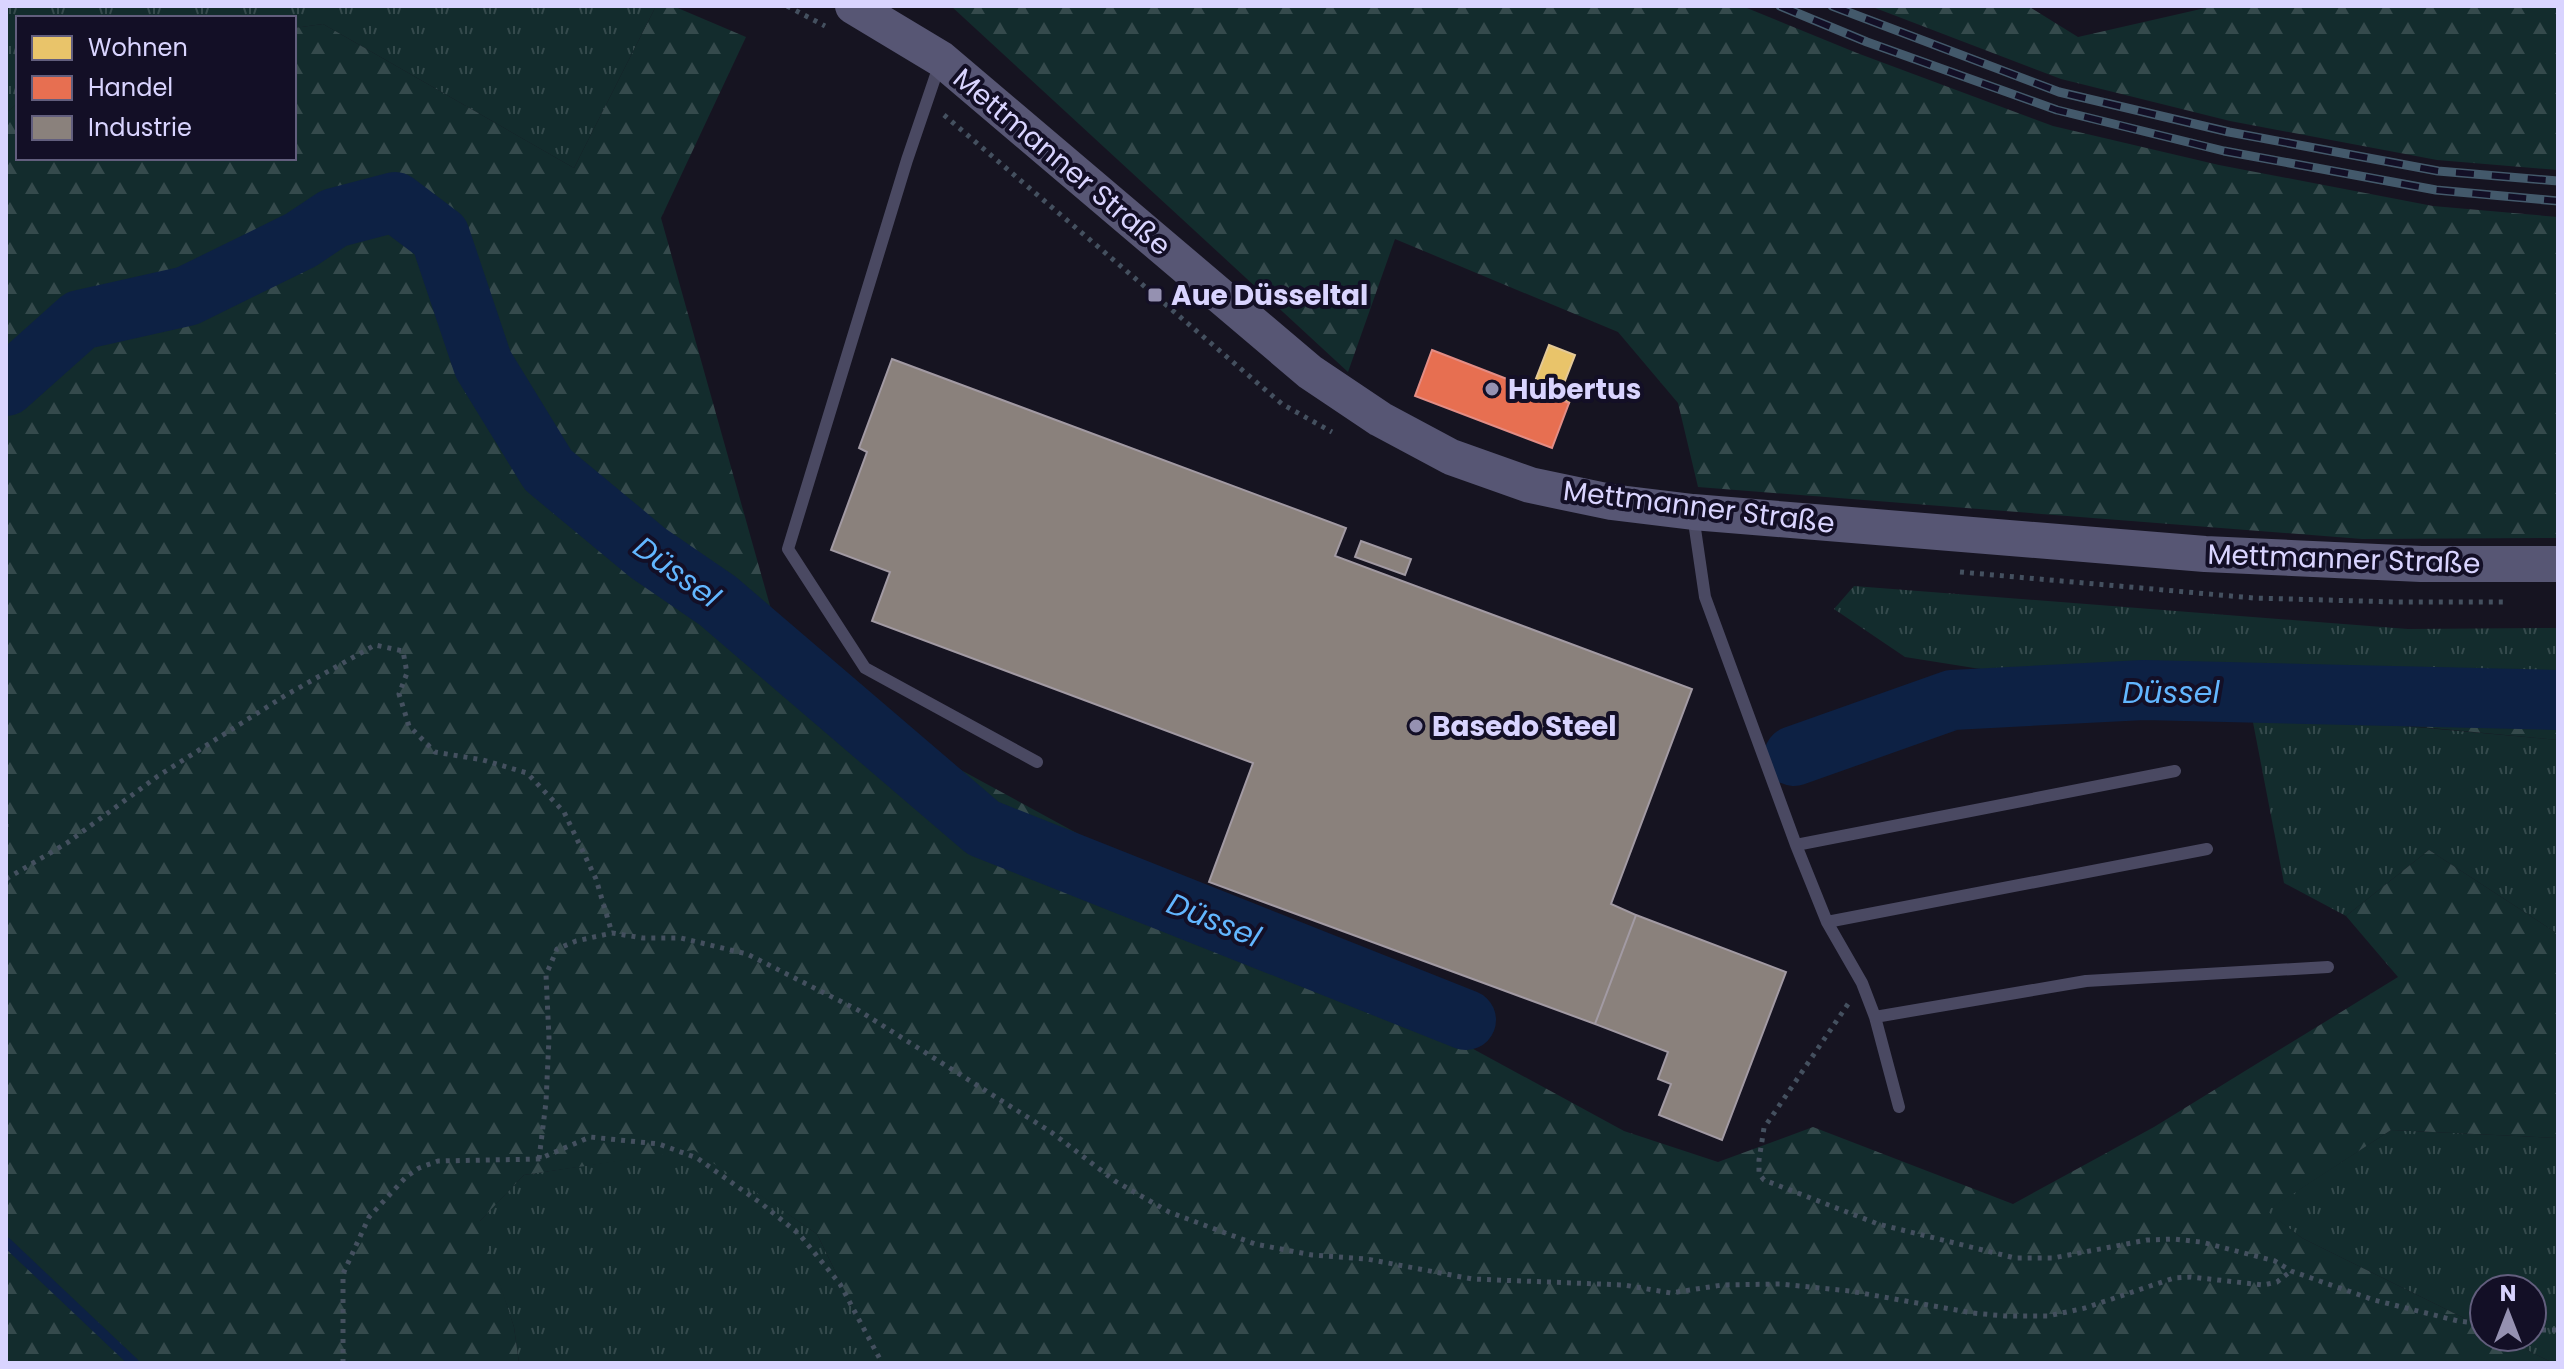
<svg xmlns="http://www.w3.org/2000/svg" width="2564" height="1369" font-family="Poppins,sans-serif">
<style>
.grass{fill:url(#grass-tufts)}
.forest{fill:url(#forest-firs)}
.homes{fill:#e9c46a;stroke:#e4c997;stroke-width:2}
.shops{fill:#e76f51;stroke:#e38d85;stroke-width:2}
.industry{fill:#8a817c;stroke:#a29aa3;stroke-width:2}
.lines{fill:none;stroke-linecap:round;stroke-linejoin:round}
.stream{stroke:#0d2144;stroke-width:10}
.river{stroke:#0d2144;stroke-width:60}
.path{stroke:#44505f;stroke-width:5;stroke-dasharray:4 6;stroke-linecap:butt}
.service{stroke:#4a4962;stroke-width:12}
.secondary{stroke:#575674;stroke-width:36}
.rail-casing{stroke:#43596b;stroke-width:9}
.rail{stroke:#130f26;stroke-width:6;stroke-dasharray:18;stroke-linecap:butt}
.poi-dot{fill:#9591b1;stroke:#130f26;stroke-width:3}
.labels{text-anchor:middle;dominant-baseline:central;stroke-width:8;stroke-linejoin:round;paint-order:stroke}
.street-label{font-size:28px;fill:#d9d4ff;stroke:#130f26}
.poi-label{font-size:28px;font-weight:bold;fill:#d9d4ff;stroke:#130f26;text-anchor:start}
.water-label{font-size:30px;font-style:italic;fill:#62b6ff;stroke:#130f26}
</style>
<defs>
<pattern id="grass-tufts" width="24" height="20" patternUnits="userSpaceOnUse" patternTransform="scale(2)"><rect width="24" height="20" fill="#132c2d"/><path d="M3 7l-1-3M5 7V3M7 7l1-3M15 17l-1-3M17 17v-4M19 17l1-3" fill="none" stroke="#354a4c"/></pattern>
<pattern id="forest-firs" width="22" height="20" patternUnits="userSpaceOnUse" patternTransform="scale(2)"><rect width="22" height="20" fill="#132c2d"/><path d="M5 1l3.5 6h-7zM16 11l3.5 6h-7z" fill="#354a4c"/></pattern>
</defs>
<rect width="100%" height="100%" fill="#161421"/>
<path class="grass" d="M6 6H656L574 168 323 24 294 28V18H18V103L6 113Z
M1854 586 2408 629 2558 628V680L2364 673 2338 720 2558 740V934L2429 850 2346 916 2284 883 2251 712 1905 657 1834 609Z
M2391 1130 2558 1138V1363H2553L2501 1337H2532V1289H2484V1328L2302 1238 2266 1211Z
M694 1149 817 1234 880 1363H519L514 1327 479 1222 524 1175Z"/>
<path class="forest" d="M656 6H673L746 37 661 218 790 677 1624 1131 1718 1162 1813 1127 2013 1204 2154 1127 2398 977 2346 916 2429 850 2558 934V1138L2391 1130 2267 1211 2302 1238 2484 1328V1337H2501L2553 1363H880L817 1234 694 1150 524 1175 480 1221 514 1327 519 1363H6V113L18 103V158H294V28L323 24 574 168Z
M951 6H1742L1857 53 2053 126 2219 165 2433 206 2558 217V538L2362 539 1698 487 1678 403 1618 332 1395 239 1348 372Z
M1870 6H2028L2078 37 2214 6H2555L2558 7V170L2437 160 2230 121 2061 79Z
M2364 673 2558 680V740L2337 719Z"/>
<path class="homes" d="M1549 345 1575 355 1563 386 1574 390 1569 403 1532 389Z"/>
<path class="shops" d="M1432 350 1569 403 1552 448 1415 396Z"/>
<path class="industry" d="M892 359 1346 528 1335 556 1692 689 1611 904 1636 915 1595 1024 1209 882 1253 763 872 621 890 572 831 550 867 452 859 448Z
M1361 541 1411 559 1405 575 1355 557Z
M1636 915 1786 972 1722 1140 1659 1115 1671 1084 1658 1079 1668 1052 1595 1024Z"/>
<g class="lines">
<path class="stream" d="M6 1242 134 1363"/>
<path class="river" d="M6 386 80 320 187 296 301 240 334 218 395 202 440 236 483 364 548 470 648 553 718 601 983 828 1466 1020
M1794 756 1952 700 2144 690 2558 700"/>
<path class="path" d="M787 6 825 26
M944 115 1282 404 1332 432
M1960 572 2254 598 2395 602H2505
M6 824V827
M6 879 67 843 158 776 286 695 375 645 403 651 407 673 399 694 409 726 435 752 483 760 527 773 564 812 596 879 612 933
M1848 1004 1764 1128 1759 1160V1174L1764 1180 1878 1224 2015 1258H2053L2147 1240 2174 1239 2201 1242 2275 1261 2291 1271 2374 1300 2458 1321 2484 1324
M539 1159 546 1102 549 1038 546 975 557 949 576 941 612 933 643 938H681L747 954 858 1010 1051 1132 1115 1181 1169 1212 1255 1244 1312 1255 1367 1259 1472 1279 1624 1285 1671 1293 1722 1285 1780 1284 1850 1291 1973 1313 2005 1316H2048L2085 1308 2174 1278 2191 1277 2263 1285 2277 1282 2291 1271
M2532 1330H2558
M343 1363V1274L369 1217 406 1177 419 1168 438 1161 539 1159 590 1137 659 1144 697 1158 762 1204 799 1234 840 1284 882 1363"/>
<path class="service" d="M940 63 907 160 788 549 865 668 1037 762
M1693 515 1705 597 1796 845 1827 922 1862 983 1875 1017 1899 1107
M1796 845 2175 771
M1827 922 2207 849
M1875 1017 2086 981 2328 967"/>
<path class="secondary" d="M853 6 941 59 1310 372 1380 419 1451 457 1530 485 1611 502 1693 512 2205 554 2421 564H2558"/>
<g class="rail-casing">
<path id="rail" d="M1780 6 1867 42 2057 110 2224 151 2436 190 2558 201
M1832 6 2059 92 2229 132 2438 171 2558 181"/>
</g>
<use href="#rail" class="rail"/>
</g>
<g class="poi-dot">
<rect x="1147" y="287" width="16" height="16" rx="4"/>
<circle cx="1492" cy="389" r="8"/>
<circle cx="1416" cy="726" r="8"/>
</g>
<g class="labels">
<g class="street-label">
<text transform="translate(1062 162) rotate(40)">Mettmanner Straße</text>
<text transform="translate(1699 507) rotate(7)">Mettmanner Straße</text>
<text transform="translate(2344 559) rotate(2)">Mettmanner Straße</text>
</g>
<g class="poi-label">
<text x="1171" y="295">Aue Düsseltal</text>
<text x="1508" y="389">Hubertus</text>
<text x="1432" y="726">Basedo Steel</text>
</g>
<g class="water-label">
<text transform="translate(677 572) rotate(36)">Düssel</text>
<text x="2171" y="692">Düssel</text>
<text transform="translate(1214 920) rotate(22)">Düssel</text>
</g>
</g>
<rect width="2564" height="1369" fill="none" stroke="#d9d4ff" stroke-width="16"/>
<rect x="16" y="16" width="280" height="144" fill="#130f26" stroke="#625e7d" stroke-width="2"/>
<rect x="32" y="36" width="40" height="24" fill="#e9c46a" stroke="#625e7d" stroke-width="2"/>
<text x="88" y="56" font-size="24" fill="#d9d4ff">Wohnen</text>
<rect x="32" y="76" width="40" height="24" fill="#e76f51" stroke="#625e7d" stroke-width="2"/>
<text x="88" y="96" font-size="24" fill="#d9d4ff">Handel</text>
<rect x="32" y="116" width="40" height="24" fill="#8a817c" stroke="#625e7d" stroke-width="2"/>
<text x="88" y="136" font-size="24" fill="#d9d4ff">Industrie</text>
<g transform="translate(2508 1313)"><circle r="38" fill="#130f26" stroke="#625e7d" stroke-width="2"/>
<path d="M0-6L14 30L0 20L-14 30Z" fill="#9591b1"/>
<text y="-12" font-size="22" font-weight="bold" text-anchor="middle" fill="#d9d4ff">N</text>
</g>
</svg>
